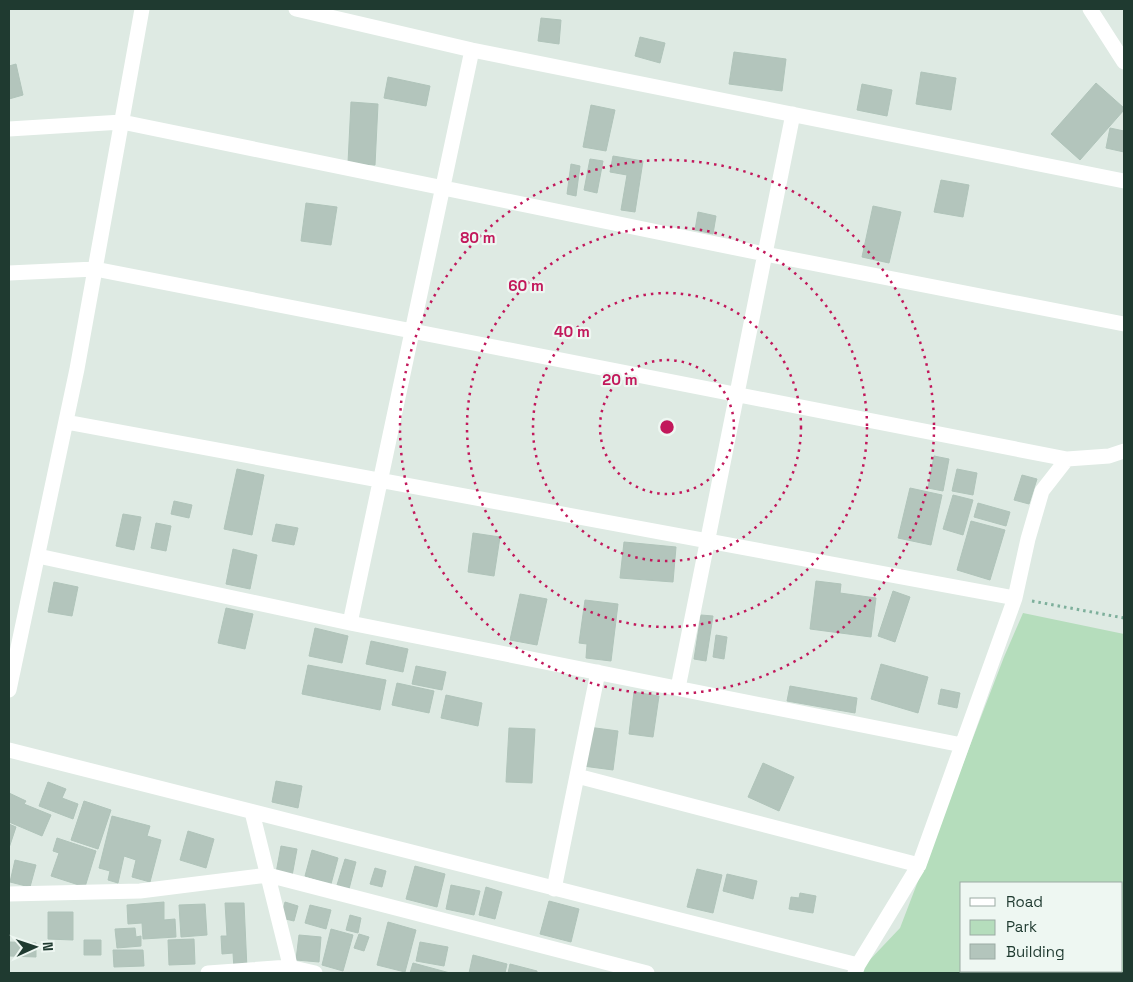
<svg xmlns="http://www.w3.org/2000/svg" width="1133" height="982" font-family="'Space Grotesk',sans-serif">
<style>
.green{fill:#b5ddbc;fill-rule:evenodd}
.building{fill:#b3c5bc;stroke:#b0c4ba}
.lines{fill:none;stroke-linecap:round;stroke-linejoin:round}
.path{stroke:#7daf9b;stroke-width:3;stroke-dasharray:2.5 4;stroke-linecap:butt}
.minor{stroke:#fff;stroke-width:15}
.ring{fill:none;stroke:#c2185b;stroke-width:2.5;stroke-dasharray:2.5 5}
.centre{fill:#c2185b;stroke:#eef7f2;stroke-width:2.5}
.ring-label{font-size:15px;text-anchor:middle;font-weight:bold;fill:#c2185b;stroke:#eef7f2;stroke-width:4.5;stroke-linejoin:round;paint-order:stroke}
</style>
<rect width="100%" height="100%" fill="#deeae3"/>
<path class="green" d="M1023 613 1124 634V973H863L864 966 900 928 1004 657ZM962 883H1122V971H962Z"/>
<path class="building" d="M541 18 561 20 559 44 538 41Z
M640 37 665 43 660 63 635 56Z
M734 52 786 59 782 91 729 84Z
M16 64 23 95 9 99V66Z
M921 72 956 78 951 110 916 104Z
M388 77 430 86 426 106 384 98Z
M1096 83 1124 108V110L1080 160 1051 134Z
M862 84 892 90 887 116 857 110Z
M351 102 378 104 375 165 348 163Z
M591 105 615 110 606 151 583 147Z
M1110 128 1124 131V152L1106 148Z
M613 156 643 161 635 212 621 210 627 175 610 172Z
M590 159 603 161 597 193 584 190Z
M571 164 580 166 576 196 567 194Z
M941 180 969 185 963 217 934 212Z
M306 203 337 207 331 245 301 241Z
M873 206 901 212 889 263 862 257Z
M698 212 716 216 713 234 695 230Z
M934 456 949 459 943 491 928 488Z
M237 469 264 475 252 535 224 529Z
M957 469 977 473 973 495 952 491Z
M1022 475 1037 479 1029 504 1014 500Z
M910 488 942 495 931 545 898 538Z
M953 495 973 500 963 535 943 529Z
M174 501 192 505 189 518 171 514Z
M978 503 1010 512 1006 526 974 517Z
M123 514 141 517 134 550 116 546Z
M971 521 1005 530 990 580 957 570Z
M156 523 171 526 166 551 151 548Z
M276 524 298 528 294 545 272 541Z
M473 533 500 537 494 576 468 572Z
M624 542 676 547 673 582 620 578Z
M233 549 257 555 250 589 226 584Z
M816 581 841 584 840 593 876 598 871 637 810 629Z
M54 582 78 587 72 616 48 612Z
M893 591 910 597 895 642 878 636Z
M520 594 547 599 537 645 510 640Z
M585 600 618 604 611 661 586 658 587 644 579 643Z
M226 608 253 614 245 649 218 643Z
M701 615 713 616 706 661 694 659Z
M315 628 348 636 342 663 309 656Z
M716 635 727 637 724 659 713 657Z
M371 641 408 649 403 672 366 664Z
M881 664 928 677 918 713 871 699Z
M308 665 386 680 380 710 302 694Z
M416 666 446 672 442 690 412 684Z
M397 683 434 691 429 713 392 705Z
M790 686 857 698 855 713 787 701Z
M941 689 960 693 957 708 938 704Z
M634 692 659 696 653 737 629 734Z
M446 695 482 703 478 726 441 718Z
M588 727 618 731 613 770 583 766Z
M509 728 535 729 532 783 506 782Z
M763 763 794 777 779 811 748 797Z
M276 781 302 786 298 808 272 802Z
M48 782 66 789 62 798 78 804 73 819 39 806Z
M9 793 26 801 24 804 51 815 42 836 9 822Z
M84 801 111 810 98 849 71 840Z
M112 816 150 826 147 836 161 840 150 882 132 877 136 860 124 856 118 883 108 880 110 871 99 868Z
M9 824 16 827 9 848Z
M188 831 214 839 206 868 180 860Z
M57 838 96 851 85 887 51 876 59 853 53 851Z
M281 846 297 849 292 876 276 873Z
M312 850 338 858 331 884 305 876Z
M345 859 356 862 349 889 337 885Z
M15 860 36 865 30 887 10 882Z
M415 866 445 874 437 907 406 899Z
M375 868 386 871 382 887 370 884Z
M697 869 722 875 713 913 687 907Z
M727 874 757 881 753 899 723 891Z
M451 885 480 891 474 915 446 909Z
M486 887 502 892 495 919 479 915Z
M800 893 816 896 813 913 789 909 791 897 799 898Z
M549 901 579 909 571 942 540 934Z
M164 902V920L175 919 176 937 143 939 142 923 128 924 127 905Z
M285 902 298 906 294 921 281 918Z
M225 903H244L247 969H234L233 953 222 954 221 936H227Z
M205 904 207 935 181 937 179 905Z
M310 905 331 910 326 929 305 923Z
M48 912H73V940L48 939Z
M350 915 361 918 358 933 346 930Z
M388 922 416 930 405 972 377 965Z
M135 928 136 937 141 936V946L117 948 115 929Z
M331 929 353 935 343 971 322 965Z
M359 934 369 937 364 951 354 948Z
M299 935 321 937 319 962 296 960Z
M194 939 195 964 169 965 168 940Z
M84 940H101V955H84Z
M10 942 36 943V957L10 956Z
M420 942 448 947 444 966 416 961Z
M113 950H143L144 966 114 967Z
M473 955 507 964 505 973H469Z
M413 963 450 973H410Z
M510 964 537 971V973H508Z"/>
<g class="lines">
<path class="path" d="M1032 601 1124 618"/>
<path class="minor" d="M296 9 472 50 1124 181
M1090 9 1124 62
M9 129 122 122 765 254 1124 324
M9 273 95 269 1067 459
M66 422 1015 598
M38 556 350 623 962 745
M350 623 472 50
M678 688 793 114
M9 690 77 369 142 9
M9 750 858 965
M577 776 919 865
M252 812 292 973
M554 889 598 672
M9 894 140 891 268 875 647 973
M208 973 289 967 315 973
M855 973 858 965 919 865 1015 598 1028 539 1042 491 1067 459 1109 456 1124 451"/>
</g>
<g class="ring">
<circle cx="667" cy="427" r="67"/>
<circle cx="667" cy="427" r="134"/>
<circle cx="667" cy="427" r="200"/>
<circle cx="667" cy="427" r="267"/>
</g>
<circle cx="667" cy="427" r="8" class="centre"/>
<g class="ring-label">
<text x="478" y="243">80 m</text>
<text x="526" y="291">60 m</text>
<text x="572" y="337">40 m</text>
<text x="620" y="385">20 m</text>
</g>
<rect width="1133" height="982" fill="none" stroke="#1f3a30" stroke-width="20"/>
<rect x="960" y="882" width="162" height="90" fill="#eef7f2" stroke="#9baba4"/>
<rect x="970" y="898" width="25" height="8" fill="#ffffff" stroke="#9baba4"/>
<text x="1006" y="907" font-size="15" fill="#1f3a30">Road</text>
<rect x="970" y="920" width="25" height="15" fill="#b5ddbc" stroke="#9baba4"/>
<text x="1006" y="932" font-size="15" fill="#1f3a30">Park</text>
<rect x="970" y="944" width="25" height="15" fill="#b3c5bc" stroke="#9baba4"/>
<text x="1006" y="957" font-size="15" fill="#1f3a30">Building</text>
<g transform="translate(35 947) rotate(87)" stroke="#eef7f2" stroke-width="4" paint-order="stroke">
<path d="M0-4L9 19L0 12L-9 19Z" fill="#1f3a30"/>
<text y="-8" font-size="14" font-weight="bold" text-anchor="middle" fill="#1f3a30">N</text>
</g>
</svg>
